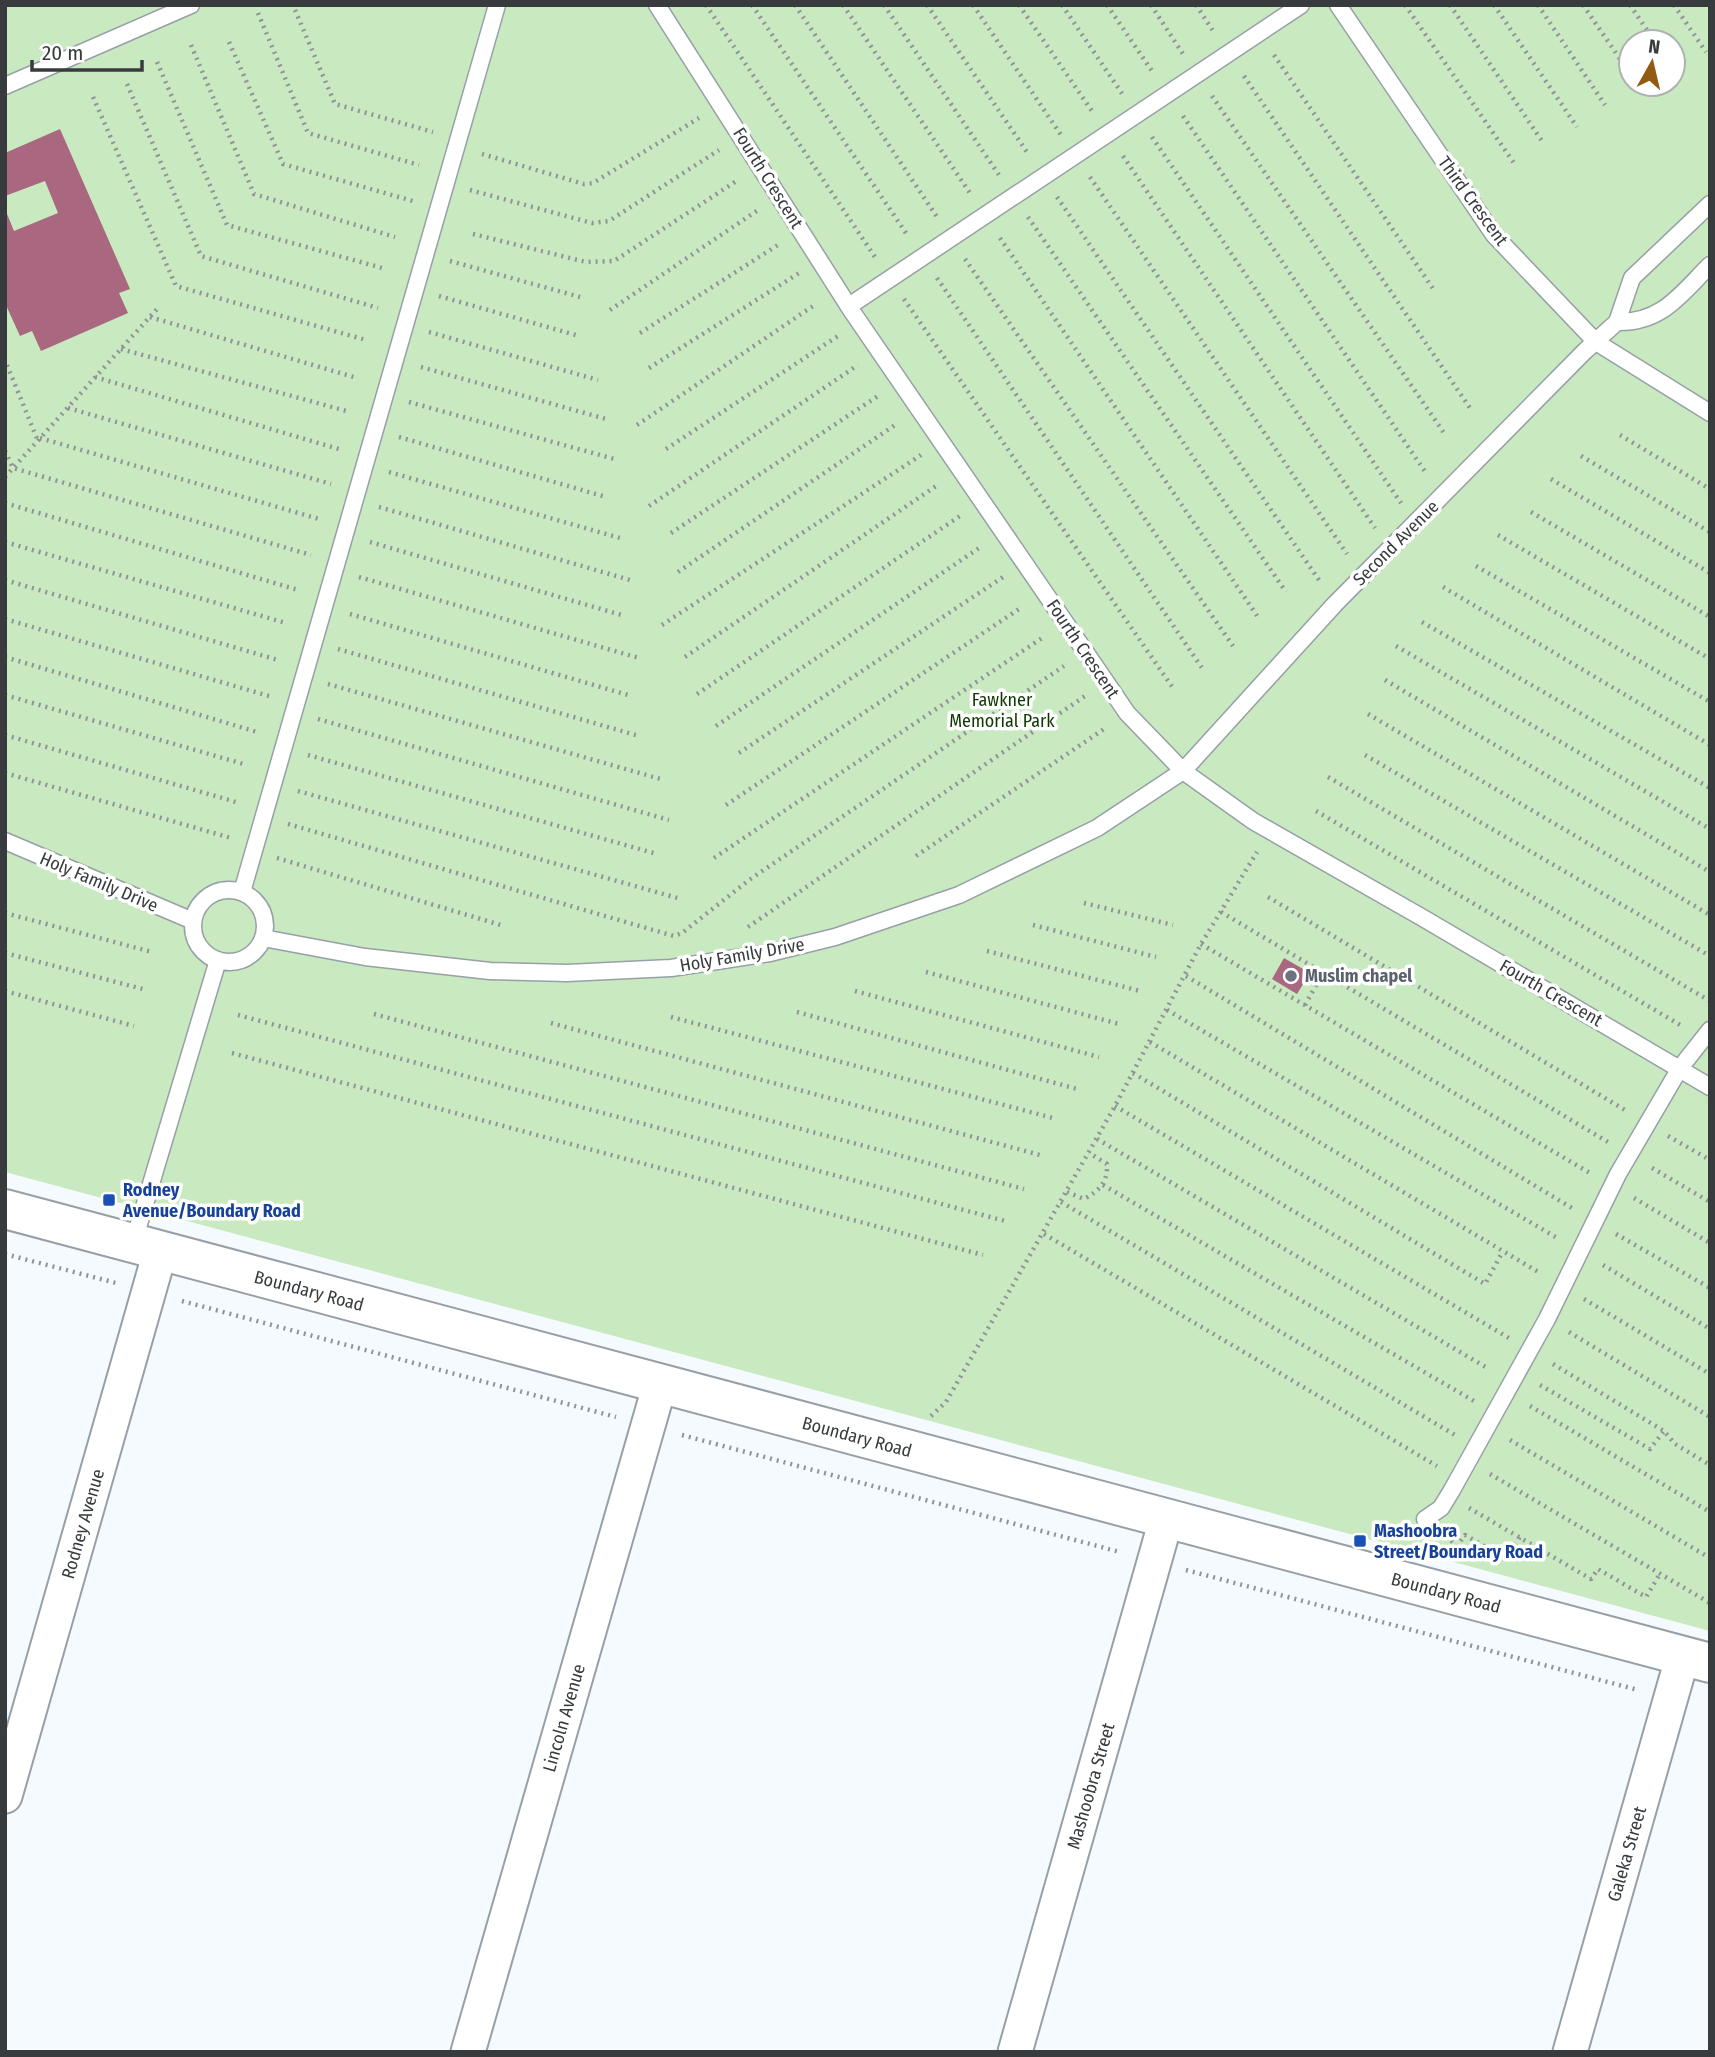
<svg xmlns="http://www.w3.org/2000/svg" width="1715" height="2057" font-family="'Fira Sans Condensed',sans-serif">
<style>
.green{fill:#c9e9c1;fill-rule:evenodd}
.building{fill:#a96780}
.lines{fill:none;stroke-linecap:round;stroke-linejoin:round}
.lane-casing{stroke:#97a0a6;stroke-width:19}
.street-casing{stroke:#97a0a6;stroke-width:37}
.secondary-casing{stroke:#97a0a6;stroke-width:42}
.path{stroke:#909498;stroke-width:4.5;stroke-dasharray:2 5;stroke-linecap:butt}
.lane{stroke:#fff;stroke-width:16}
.street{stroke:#fff;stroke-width:33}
.secondary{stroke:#fff;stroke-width:38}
.worship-dot{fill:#6b7280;stroke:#fff;stroke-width:2.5}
.transit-dot{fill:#1a4fb4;stroke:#fff;stroke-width:2.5}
.labels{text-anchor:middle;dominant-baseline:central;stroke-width:7;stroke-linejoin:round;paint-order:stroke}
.street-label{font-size:18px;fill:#373b3e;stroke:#fff}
.park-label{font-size:18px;fill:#0d3901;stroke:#fff}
.worship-label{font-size:18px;font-weight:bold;fill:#5b616d;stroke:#fff;text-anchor:start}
.transit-label{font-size:18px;font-weight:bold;fill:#164399;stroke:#fff;text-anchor:start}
</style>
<rect width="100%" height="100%" fill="#f5faff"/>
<path class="green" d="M5 5H1710V1631L5 1172ZM1631 42H1673V84H1631Z"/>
<path class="building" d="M60 129 130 289 119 293 128 313 41 351 32 331 20 336 5 303V209L14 231 58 213 45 181 5 196V153Z
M1284 958 1310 973 1297 994 1272 979Z"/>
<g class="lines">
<g class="lane-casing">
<path id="lane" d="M657 5 851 310 1106 682 1127 713 1183 771 1253 821 1423 918 1710 1087
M1338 5 1494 235 1596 342 1710 413
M5 86 191 5
M849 306 1301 5
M1617 322C1662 323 1681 294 1710 265
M5 841 193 921
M193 926a36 36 0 1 1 72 0a36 36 0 1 1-72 0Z
M242 892 497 5
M263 938 365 957 490 971 567 973 671 968 770 953 835 937 959 895 1097 828 1183 771 1335 604 1585 351 1617 322 1632 278 1710 204
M133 1244 218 960
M1425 1519 1441 1508 1452 1490 1547 1319 1618 1174 1680 1068 1710 1030"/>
</g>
<g class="street-casing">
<path id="street" d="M5 1796 160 1252
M468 2052 660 1384
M1015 2052 1166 1520
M1570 2052 1683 1655"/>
</g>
<g class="secondary-casing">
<path id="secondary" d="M5 1209 1710 1663"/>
</g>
<path class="path" d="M706 5 875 257
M752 5 908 236
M795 5 937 217
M843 5 972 196
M884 5 999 175
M927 5 1029 155
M973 5 1061 135
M1019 5 1094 114
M1062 5 1123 95
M1107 5 1154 74
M1151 5 1183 54
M1196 5 1215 34
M1405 5 1516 166
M1450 5 1544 144
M1494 5 1577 127
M1538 5 1605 105
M1583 5 1631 75
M1630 5 1655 42
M1674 5 1706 52
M295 10 335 104 433 132
M258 13 308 133 419 165
M229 42 283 164 413 201
M191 45 254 194 395 237
M1274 55 1434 290
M157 62 227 225 386 269
M1244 76 1470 408
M127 84 201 256 378 308
M1637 84 1638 86
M1212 96 1444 433
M93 97 176 286 366 340
M1183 116 1426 473
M1152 137 1401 503
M482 154 584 184 593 183 699 118
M1123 156 1375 528
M1090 177 1347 554
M470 190 592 223 609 221 719 150
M1057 197 1321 583
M1028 217 1286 592
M473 234 586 262 614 261 738 180
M1000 238 1260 620
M965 259 1233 646
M450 261 580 297
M937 278 1202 668
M439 296 579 336
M904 299 1173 688
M610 310 758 210
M150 317 357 378
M429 332 598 380
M640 333 778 245
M121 349 350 412
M7 365 38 441
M421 367 606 419
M649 368 799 273
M95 377 342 450
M409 402 618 460
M68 408 331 484
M637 425 816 304
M1620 435 1710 489
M399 437 606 497
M40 438 319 519
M666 449 838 336
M5 451 13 468 311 555
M1581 456 1710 532
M389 472 620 538
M5 477 157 309
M1551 479 1710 573
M5 503 298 590
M649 506 858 365
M379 507 630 580
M1531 512 1710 617
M671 533 878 396
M1498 535 1710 659
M5 542 286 623
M370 542 625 616
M1476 566 1710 702
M678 572 898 423
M359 577 639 658
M5 580 278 660
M1443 587 1710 745
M350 614 628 695
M5 619 269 696
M1422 622 1710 788
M662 625 921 455
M1396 646 1710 829
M338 649 639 736
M5 657 257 732
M685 657 939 484
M1385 680 1710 872
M328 684 664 780
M697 694 960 516
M5 695 247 765
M1368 714 1710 915
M318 719 669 820
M716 726 982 546
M5 735 236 802
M739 753 1003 577
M308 755 657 854
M1365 755 1710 956
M5 773 231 838
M1328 777 1710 1001
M298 791 681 899
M726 805 1022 607
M1316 811 1682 1026
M288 824 674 936 682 933 749 880 1064 666
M916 856 1107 727
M277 858 504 926
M714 858 1045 636
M1268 897 1625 1110
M1084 903 1173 925
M1221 912 1608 1142
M5 913 152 952
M1033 925 1156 957
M748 927 1085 696
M1201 944 1590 1173
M987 951 1140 991
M5 953 143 989
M926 972 1119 1024
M1186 976 1572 1208
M5 991 134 1026
M855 991 1099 1057
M1305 1005 1323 973
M1167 1010 1559 1239
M797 1012 1077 1089
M374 1014 1024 1189
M238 1015 1005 1221
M671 1017 1053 1118
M551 1023 1040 1155
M1150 1042 1540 1273
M232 1053 983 1255
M1133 1073 1485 1284 1503 1251
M1115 1106 1509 1338
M1668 1136 1710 1160
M1097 1139 1489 1369
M1652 1168 1710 1202
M1103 1185 1474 1401
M1067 1192 1084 1199C1099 1191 1108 1182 1107 1164L1089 1153
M1634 1198 1710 1243
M1061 1202 1455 1435
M1044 1234 1437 1466
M1616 1234 1710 1288
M5 1254 116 1283
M1603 1265 1710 1329
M1584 1299 1710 1374
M182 1301 616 1417
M1569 1332 1710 1417
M1553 1364 1664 1431 1675 1444 1710 1465
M1540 1385 1650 1449 1664 1431
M1530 1406 1710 1512
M931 1416 946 1402 1115 1106 1201 944 1257 852
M682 1435 1120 1552
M1510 1440 1710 1558
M1490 1474 1710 1603
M1469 1508 1591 1579 1598 1569 1646 1597 1660 1574
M1446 1536 1457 1546 1465 1535 1505 1558 1520 1537
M1186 1570 1638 1690"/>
<use href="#lane" class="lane"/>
<use href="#street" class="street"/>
<use href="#secondary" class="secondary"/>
</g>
<circle class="worship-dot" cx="1291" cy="976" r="7"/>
<g class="transit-dot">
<rect x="102" y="1193" width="14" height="14" rx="3.5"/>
<rect x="1353" y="1534" width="14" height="14" rx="3.5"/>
</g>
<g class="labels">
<g class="street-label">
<text transform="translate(768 178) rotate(58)">Fourth Crescent</text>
<text transform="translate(1473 201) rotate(54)">Third Crescent</text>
<text transform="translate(1396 543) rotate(-45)">Second Avenue</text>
<text transform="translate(1083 649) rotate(56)">Fourth Crescent</text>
<text transform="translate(99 882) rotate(23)">Holy Family Drive</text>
<text transform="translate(742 955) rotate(-10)">Holy Family Drive</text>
<text transform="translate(1551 993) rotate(30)">Fourth Crescent</text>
<text transform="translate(309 1291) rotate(15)">Boundary Road</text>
<text transform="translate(857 1437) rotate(15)">Boundary Road</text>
<text transform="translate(83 1524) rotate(-74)">Rodney Avenue</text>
<text transform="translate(1446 1593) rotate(15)">Boundary Road</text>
<text transform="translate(564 1718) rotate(-74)">Lincoln Avenue</text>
<text transform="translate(1091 1786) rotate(-74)">Mashoobra Street</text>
<text transform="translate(1627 1854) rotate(-74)">Galeka Street</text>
</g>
<g class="park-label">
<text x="1002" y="700">Fawkner<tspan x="1002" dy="21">Memorial Park</tspan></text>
</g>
<g class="worship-label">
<text x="1305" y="976">Muslim chapel</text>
</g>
<g class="transit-label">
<text x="123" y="1190">Rodney<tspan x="123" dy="21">Avenue/Boundary Road</tspan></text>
<text x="1374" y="1531">Mashoobra<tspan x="1374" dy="21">Street/Boundary Road</tspan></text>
</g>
</g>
<rect width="1715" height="2057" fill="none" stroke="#373b3e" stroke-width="14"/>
<g transform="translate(1652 63) rotate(8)"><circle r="33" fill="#ffffff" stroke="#afb1b2" stroke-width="2"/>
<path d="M0-5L12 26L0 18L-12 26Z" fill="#925a13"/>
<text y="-10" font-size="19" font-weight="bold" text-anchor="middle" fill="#373b3e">N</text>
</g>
<path d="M32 60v10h110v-10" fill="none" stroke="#373b3e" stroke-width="3.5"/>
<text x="42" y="60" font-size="21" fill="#373b3e" stroke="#ffffff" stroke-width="5" paint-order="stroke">20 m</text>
</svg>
